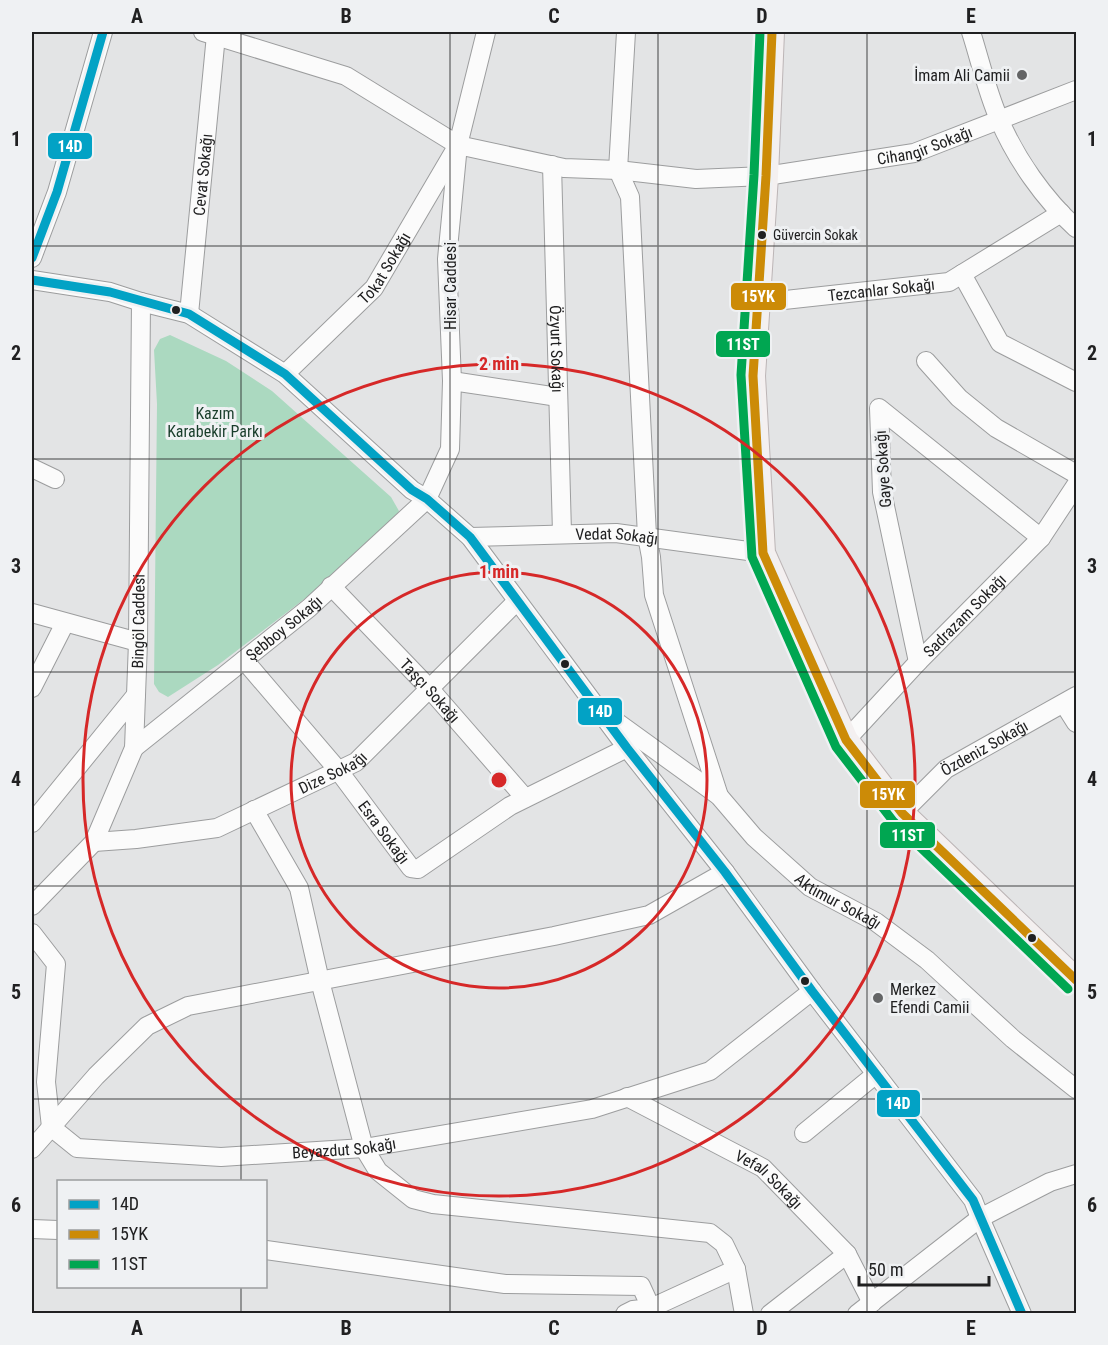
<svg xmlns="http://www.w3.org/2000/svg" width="1108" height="1345" font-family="'Roboto Condensed',sans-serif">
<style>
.green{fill:#abd9c0}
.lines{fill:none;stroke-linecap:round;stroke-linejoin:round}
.minor-casing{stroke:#9c9d9e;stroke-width:20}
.major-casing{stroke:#bcb5b6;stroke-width:26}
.minor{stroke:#fbfbfb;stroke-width:18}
.major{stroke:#f4f0f0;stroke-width:24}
.bus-1-casing{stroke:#eff1f3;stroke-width:14}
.bus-2-casing{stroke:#eff1f3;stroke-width:14}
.bus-3-casing{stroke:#eff1f3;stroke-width:14}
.bus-1{stroke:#02a2c5;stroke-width:9}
.bus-2{stroke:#cc8b07;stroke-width:9}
.bus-3{stroke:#00a651;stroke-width:9}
.grid{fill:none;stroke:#202021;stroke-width:1.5;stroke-opacity:0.55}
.ring{fill:none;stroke:#d62828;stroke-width:3}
.poi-dot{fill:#646566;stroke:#eff1f3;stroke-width:2}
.bus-dot{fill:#202021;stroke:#eff1f3;stroke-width:2}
.labels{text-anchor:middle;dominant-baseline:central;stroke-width:6;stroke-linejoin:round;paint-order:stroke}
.bus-label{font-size:14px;fill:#202021;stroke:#eff1f3;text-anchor:start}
.poi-label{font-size:16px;fill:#202021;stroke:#eff1f3;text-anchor:end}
.street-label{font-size:16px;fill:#202021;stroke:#eff1f3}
.park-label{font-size:16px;fill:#183d2a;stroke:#eff1f3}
.centre{fill:#d62828;stroke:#eff1f3;stroke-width:3}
.ring-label{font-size:18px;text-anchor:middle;font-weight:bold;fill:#d62828;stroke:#eff1f3;stroke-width:6;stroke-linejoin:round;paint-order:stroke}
.line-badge{stroke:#eff1f3;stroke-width:2}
.badge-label{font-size:16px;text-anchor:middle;font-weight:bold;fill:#fff}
.neatline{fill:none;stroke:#202021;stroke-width:2}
.grid-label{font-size:20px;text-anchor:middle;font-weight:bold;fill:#202021}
</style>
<rect width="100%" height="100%" fill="#e3e4e5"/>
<path class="green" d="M170 335 226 361 272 391 391 497 399 511 398 516 333 577 218 665 168 697 159 692 154 684 157 404 154 350 160 339Z"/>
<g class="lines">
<g class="minor-casing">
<g id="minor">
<path id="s1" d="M203 32 346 76 458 145 564 168 618 170 696 179 766 176 914 153 1076 90"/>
<path d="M626 32 618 170 630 197 647 536 651 557 654 595 719 796"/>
<path d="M971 32C980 60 987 92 999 119 1016 159 1044 199 1076 228"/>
<path id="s2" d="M552 165 562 533"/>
<path d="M32 258 57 192 103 32"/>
<path d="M962 274 1000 343 1076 382"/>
<path d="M32 280 110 292 141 302 189 314 285 374 412 490 427 499 470 537 627 748 725 872 812 991 973 1200 980 1218 1022 1314"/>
<path id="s3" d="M758 303 949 282 1061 213"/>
<path id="s4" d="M189 314 216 35"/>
<path d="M926 361 959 398 996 428 1076 474"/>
<path id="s5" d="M285 374 374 288 455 150"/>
<path d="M452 381 558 397"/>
<path d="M32 468 55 479"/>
<path id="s6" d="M470 537 616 533 763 553"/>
<path id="s7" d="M331 586 429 688 525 798"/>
<path d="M32 613 138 642"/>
<path id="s8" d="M244 660 338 770 411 868 418 869 510 806 627 748"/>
<path d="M918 662 882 492 879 408 1041 538"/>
<path d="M32 688 65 623"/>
<path d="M1064 704 1076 723"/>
<path id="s9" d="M614 720 719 796 754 837 810 887 876 922 927 960 1013 1039 1076 1089"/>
<path id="s10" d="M846 740 918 662 1041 538 1076 485"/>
<path id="s11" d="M134 748 309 608 427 499 450 449 452 381 447 259 458 145 486 32"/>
<path d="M254 810 299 888 320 981 364 1148 378 1171 413 1199 433 1204 710 1233 724 1244 736 1269 744 1314"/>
<path id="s12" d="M902 813 946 769 1076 696"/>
<path d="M32 823 136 695"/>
<path id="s13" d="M94 842 136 839 217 828 356 762 517 601"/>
<path id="s14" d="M32 906 94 842 134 748 138 642 141 302"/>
<path id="s15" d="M32 933 56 964 46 1082 51 1127 77 1148 221 1157 364 1148 592 1109 710 1071 812 991"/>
<path id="s16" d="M627 1097 763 1168 847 1254 872 1303"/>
<path d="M804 1133 876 1074"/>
<path d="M32 1149 96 1076 147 1026 188 1006 554 936 649 915 725 872"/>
<path d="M32 1229 58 1230"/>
<path d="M266 1250 505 1284 641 1286 651 1308 649 1314"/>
<path d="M625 1314 633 1310 651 1308 736 1269"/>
<path d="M770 1314 847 1254"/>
<path d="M857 1314 980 1218 1050 1182 1076 1174"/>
</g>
</g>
<g class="major-casing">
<path id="major" d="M772 32 766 176 753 376 763 553 846 740 902 813 1076 980"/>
</g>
<use href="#minor" class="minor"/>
<use href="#major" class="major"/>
<g class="bus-1-casing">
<path id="bus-1" d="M32 258 57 192 103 32
M32 280 110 292 189 314 285 374 412 490 427 499 470 537 627 748 725 872 812 991 973 1200 1022 1314"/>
</g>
<g class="bus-2-casing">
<path id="bus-2" d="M772 32 766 176 753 376 763 553 846 740 902 813 1076 980"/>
</g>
<g class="bus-3-casing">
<path id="bus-3" d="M760 32 754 175 741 375 752 557 836 747 893 821 1068 989"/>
</g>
<use href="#bus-1" class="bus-1"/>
<use href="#bus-2" class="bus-2"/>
<use href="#bus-3" class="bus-3"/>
</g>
<path class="grid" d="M241 32V1182M450 32V1314M658 32V1314M867 32V1314M32 246H1076M32 459H1076M32 672H1076M32 886H1076M32 1099H1076M241 1286V1314"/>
<g class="ring">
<circle cx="499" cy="780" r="208"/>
<circle cx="499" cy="780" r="416"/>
</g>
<g class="poi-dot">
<circle cx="1022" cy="75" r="6"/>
<circle cx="878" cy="998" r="6"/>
</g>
<g class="bus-dot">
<circle cx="762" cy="235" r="5"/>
<circle cx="176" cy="310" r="5"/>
<circle cx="565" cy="664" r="5"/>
<circle cx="1032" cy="938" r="5"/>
<circle cx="805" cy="981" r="5"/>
</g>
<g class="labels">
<g class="bus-label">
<text x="773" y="235">Güvercin Sokak</text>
</g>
<g class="poi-label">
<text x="1010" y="75">İmam Ali Camii</text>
<text x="890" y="989" text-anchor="start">Merkez<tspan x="890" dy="18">Efendi Camii</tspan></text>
</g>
<g class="street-label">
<text stroke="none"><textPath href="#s1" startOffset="754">Cihangir Sokağı</textPath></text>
<text stroke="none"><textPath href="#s4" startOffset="140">Cevat Sokağı</textPath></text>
<text stroke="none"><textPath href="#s5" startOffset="146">Tokat Sokağı</textPath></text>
<text transform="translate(450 286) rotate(-90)">Hisar Caddesi</text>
<text stroke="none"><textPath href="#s3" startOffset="124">Tezcanlar Sokağı</textPath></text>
<text stroke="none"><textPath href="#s2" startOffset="184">Özyurt Sokağı</textPath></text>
<text transform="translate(883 469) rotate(-94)">Gaye Sokağı</text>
<text stroke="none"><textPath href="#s6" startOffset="147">Vedat Sokağı</textPath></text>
<text stroke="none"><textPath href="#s10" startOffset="172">Sadrazam Sokağı</textPath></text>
<text stroke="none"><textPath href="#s14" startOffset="318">Bingöl Caddesi</textPath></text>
<text stroke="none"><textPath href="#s11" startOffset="192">Şebboy Sokağı</textPath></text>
<text stroke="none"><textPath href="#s7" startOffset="144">Taşçı Sokağı</textPath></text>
<text stroke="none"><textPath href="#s12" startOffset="106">Özdeniz Sokağı</textPath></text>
<text stroke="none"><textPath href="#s13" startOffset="252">Dize Sokağı</textPath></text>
<text stroke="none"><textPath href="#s8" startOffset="222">Esra Sokağı</textPath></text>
<text stroke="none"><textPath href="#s9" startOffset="290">Aktimur Sokağı</textPath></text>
<text stroke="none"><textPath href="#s15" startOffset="504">Beyazdut Sokağı</textPath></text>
<text stroke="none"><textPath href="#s16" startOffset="165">Vefalı Sokağı</textPath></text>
</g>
<g class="park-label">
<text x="215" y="413">Kazım<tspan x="215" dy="18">Karabekir Parkı</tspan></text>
</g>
</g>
<circle cx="499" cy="780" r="9" class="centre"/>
<g class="ring-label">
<text x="499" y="370">2 min</text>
<text x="499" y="578">1 min</text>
</g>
<g class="line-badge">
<rect x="47" y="132" width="46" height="28" rx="6" fill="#02a2c5"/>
<rect x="730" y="282" width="57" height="29" rx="6" fill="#cc8b07"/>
<rect x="715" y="330" width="56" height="28" rx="6" fill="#00a651"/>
<rect x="577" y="697" width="46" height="29" rx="6" fill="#02a2c5"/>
<rect x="859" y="780" width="57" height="29" rx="6" fill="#cc8b07"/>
<rect x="879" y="821" width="57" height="28" rx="6" fill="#00a651"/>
<rect x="876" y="1089" width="45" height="29" rx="6" fill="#02a2c5"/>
</g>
<g class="badge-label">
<text x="70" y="152">14D</text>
<text x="758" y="302">15YK</text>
<text x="743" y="350">11ST</text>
<text x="600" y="717">14D</text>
<text x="888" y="800">15YK</text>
<text x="908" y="841">11ST</text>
<text x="898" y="1109">14D</text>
</g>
<rect width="1108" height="1345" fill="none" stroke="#eff1f3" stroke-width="66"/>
<rect x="57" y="1180" width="210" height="108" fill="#eff1f3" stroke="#9c9d9f" stroke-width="1.5"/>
<rect x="69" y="1200" width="30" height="9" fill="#02a2c5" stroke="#9c9d9f" stroke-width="1.5"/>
<text x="111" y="1210" font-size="18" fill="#202021">14D</text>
<rect x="69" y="1230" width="30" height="9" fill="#cc8b07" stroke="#9c9d9f" stroke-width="1.5"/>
<text x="111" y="1240" font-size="18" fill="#202021">15YK</text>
<rect x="69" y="1260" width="30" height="9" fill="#00a651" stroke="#9c9d9f" stroke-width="1.5"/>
<text x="111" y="1270" font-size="18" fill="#202021">11ST</text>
<path d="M859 1276v9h130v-9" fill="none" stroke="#202021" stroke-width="3"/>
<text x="868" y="1276" font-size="18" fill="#202021" stroke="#eff1f3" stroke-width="4.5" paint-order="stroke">50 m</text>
<rect x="33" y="33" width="1042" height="1279" class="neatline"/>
<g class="grid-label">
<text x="137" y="23">A</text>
<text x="346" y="23">B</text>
<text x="554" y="23">C</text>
<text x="762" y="23">D</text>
<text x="971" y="23">E</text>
<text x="16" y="146">1</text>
<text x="1092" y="146">1</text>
<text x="16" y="360">2</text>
<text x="1092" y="360">2</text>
<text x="16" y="573">3</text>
<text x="1092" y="573">3</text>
<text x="16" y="786">4</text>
<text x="1092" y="786">4</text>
<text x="16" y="999">5</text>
<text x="1092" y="999">5</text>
<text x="16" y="1212">6</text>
<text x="1092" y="1212">6</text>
<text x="137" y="1335">A</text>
<text x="346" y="1335">B</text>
<text x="554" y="1335">C</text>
<text x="762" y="1335">D</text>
<text x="971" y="1335">E</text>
</g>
</svg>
